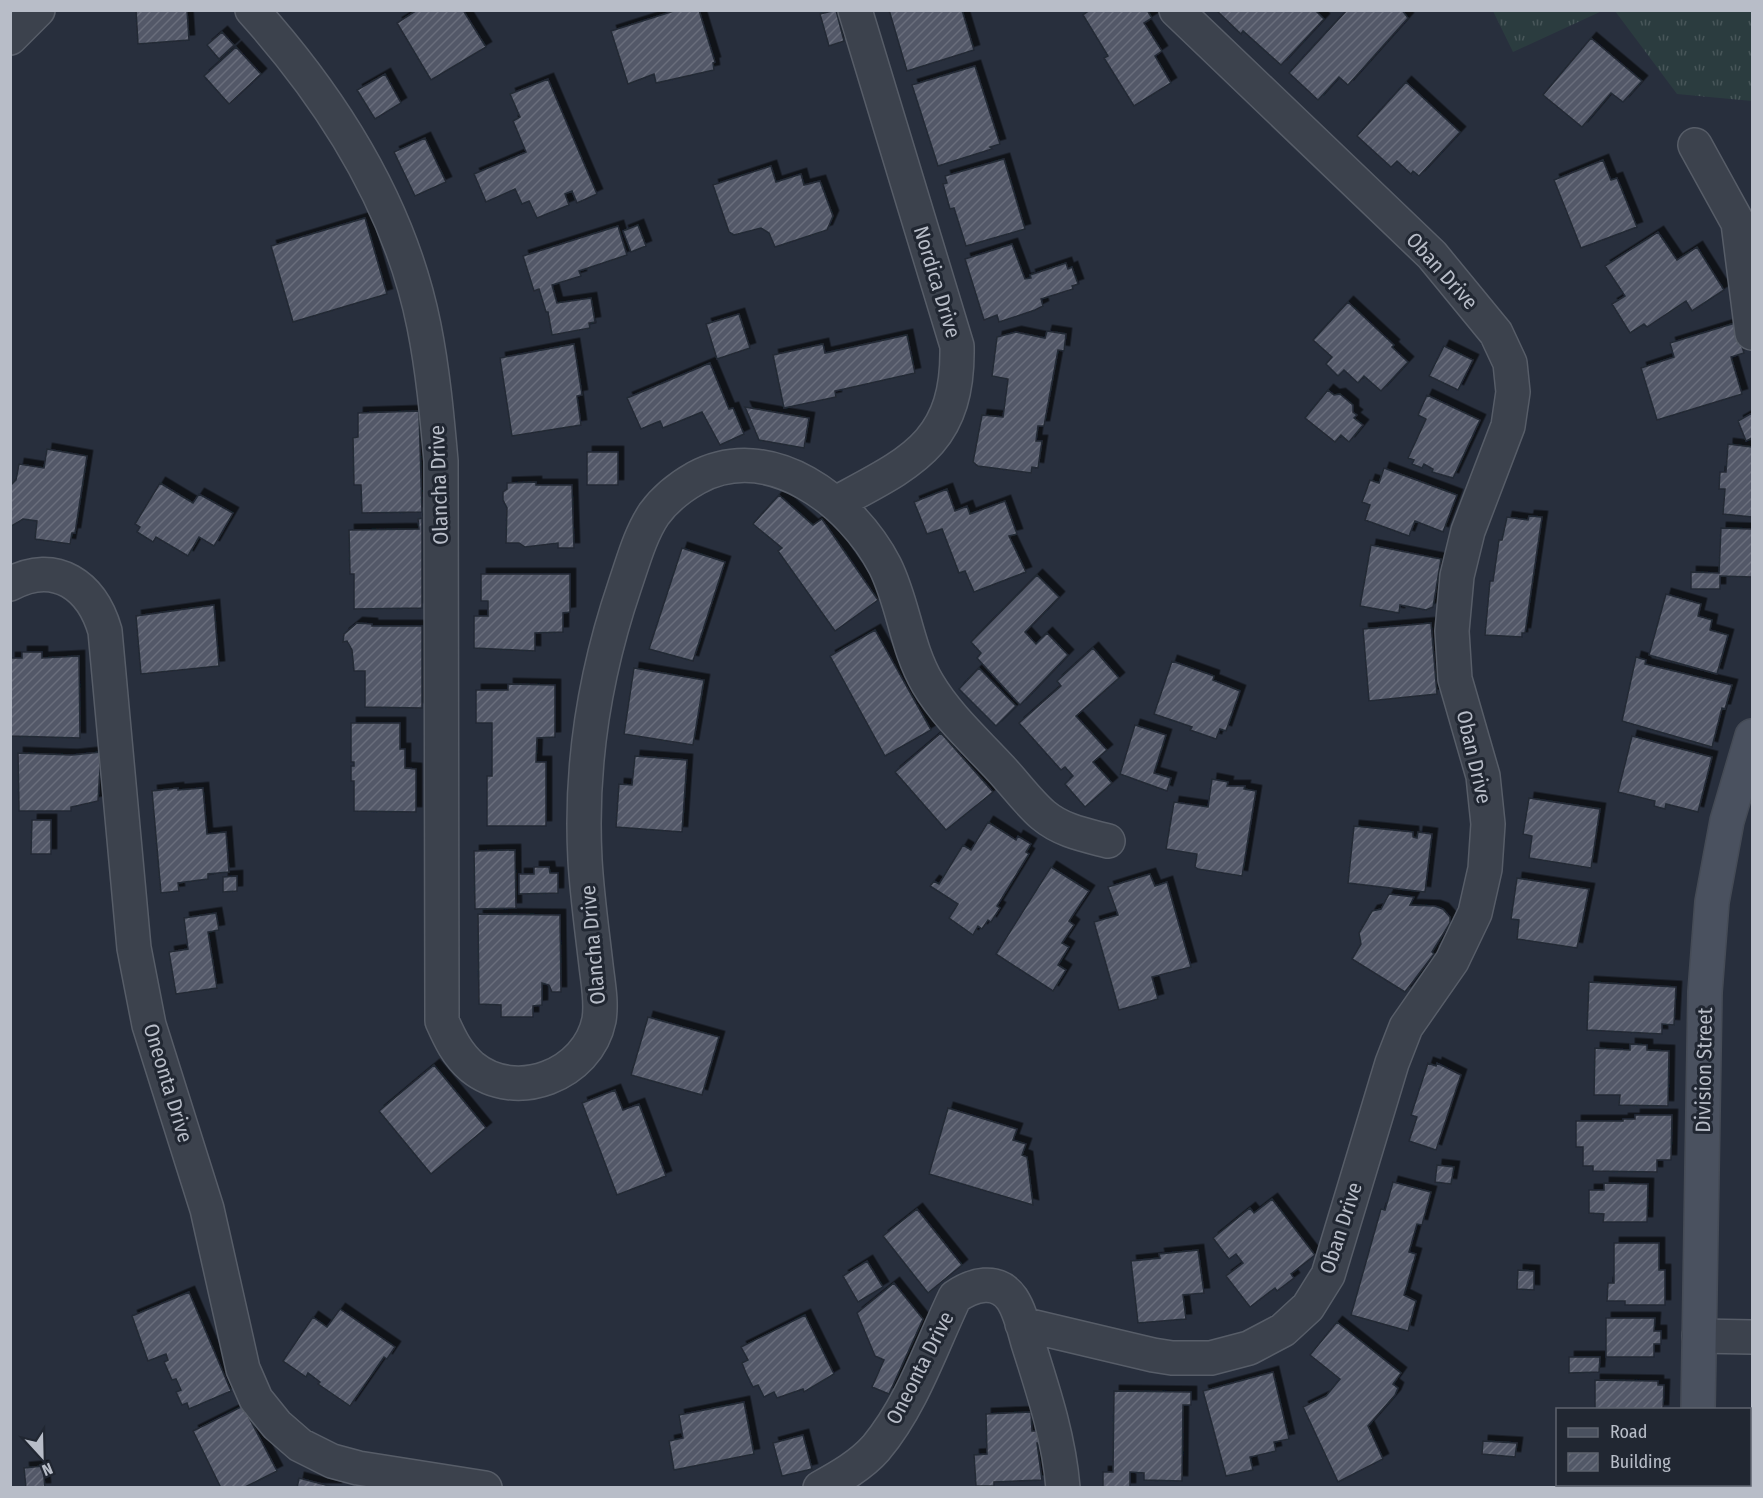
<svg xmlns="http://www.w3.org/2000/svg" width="1763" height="1498" font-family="'Fira Sans Condensed',sans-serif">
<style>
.grass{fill:url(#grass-tufts)}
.building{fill:url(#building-hatch);stroke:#232934;stroke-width:1.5;filter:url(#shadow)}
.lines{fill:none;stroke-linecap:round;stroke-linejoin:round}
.street-casing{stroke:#575d68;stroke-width:36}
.secondary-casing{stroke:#454b56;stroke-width:36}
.street{stroke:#3c424d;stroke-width:33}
.secondary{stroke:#4a515f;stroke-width:33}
.labels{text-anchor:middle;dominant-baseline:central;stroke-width:6;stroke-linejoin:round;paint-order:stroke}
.street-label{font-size:21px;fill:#b8bdc8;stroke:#212732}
</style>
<defs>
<pattern id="grass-tufts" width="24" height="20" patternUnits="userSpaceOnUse" patternTransform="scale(1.5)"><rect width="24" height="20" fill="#2b3c3f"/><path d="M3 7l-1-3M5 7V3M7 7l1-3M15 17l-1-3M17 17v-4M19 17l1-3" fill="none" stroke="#485659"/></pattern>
<pattern id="building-hatch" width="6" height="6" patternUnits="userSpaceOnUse" patternTransform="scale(1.5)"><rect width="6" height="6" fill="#525867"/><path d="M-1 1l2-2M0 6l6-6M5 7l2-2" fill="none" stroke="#696e7b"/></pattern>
<filter id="shadow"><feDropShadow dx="5.5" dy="-5.5" stdDeviation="0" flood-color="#0009"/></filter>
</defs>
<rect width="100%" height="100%" fill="#282f3d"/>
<path class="grass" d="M1493 11H1602L1513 52Z
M1615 11H1752V101L1677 94Z"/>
<path class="building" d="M136 10H187L189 40 138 44Z
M417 10H463L486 47 431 80 397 23Z
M677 10H699L715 62 713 63 714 70 656 83 654 74 628 84 611 31Z
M836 10 844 41 829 46 820 14Z
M889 10H962L974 50 907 71Z
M1090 10H1147L1152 18 1144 23 1162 51 1155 56 1171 83 1134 106 1104 58 1108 56 1083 15Z
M1216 10H1315L1324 19 1281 65 1243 31 1241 34Z
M1347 10H1402L1408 18 1348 85 1339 77 1318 100 1289 73Z
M222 32 234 45 219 59 207 45Z
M1591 38 1642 81 1623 102 1611 93 1582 127 1543 95Z
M236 47 261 74 229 104 204 76Z
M975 66 1000 144 990 147 992 149 938 166 912 85Z
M385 74 401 103 375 119 357 90Z
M548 79 597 194 577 203 572 191 565 194 569 205 537 218 529 201 522 204 515 189 486 202 474 174 526 152 513 121 520 117 510 94Z
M1406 82 1460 132 1419 176 1413 171 1411 174 1397 161 1391 167 1357 136Z
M425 138 446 182 415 196 394 152Z
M1004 159 1025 229 966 246 954 208 950 209 943 184 947 183 945 176Z
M1603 160 1611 180 1617 178 1637 227 1581 248 1554 180Z
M771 166 776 182 801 174 804 185 820 181 833 216 827 230 775 247 769 233 761 228 734 235 729 232 713 185Z
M365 218 387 294 293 322 271 246Z
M638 225 646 246 631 252 623 231Z
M618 226 627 255 579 271 581 276 552 285 557 303 591 298 595 322 589 323 590 328 552 335 548 312H546L539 289 534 291 523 256Z
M1658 232 1677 260 1697 247 1724 290 1692 311 1686 301 1647 327 1644 324 1630 333 1612 304 1625 296 1605 266Z
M1012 244 1025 279 1031 278 1030 275 1066 263 1068 269 1072 267 1078 284 1072 286 1073 289 1041 299 1043 306 1035 310 999 322 997 315 984 320 965 259Z
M1348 302 1394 345 1392 347 1408 362 1381 391 1364 376 1358 383 1344 370 1338 376 1326 364 1332 357 1313 340Z
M739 314 750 348 717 359 706 324Z
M1735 323 1744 353 1731 357 1742 394 1657 420 1641 368 1674 357 1670 343Z
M1047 331 1066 334 1064 351 1058 350 1044 426H1038L1036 441H1042L1038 468 1032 467 1031 473 978 466 973 462 982 415 1003 417 1008 379 992 376 997 337 1016 332 1045 338Z
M907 335 915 373 835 391 836 397 784 408 773 355 823 344 825 353Z
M574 344 582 395 577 396 581 425 512 436 500 358Z
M1444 346 1473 360 1458 390 1429 376Z
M710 363 729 409 733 408 744 434 720 445 702 412 663 428 660 421 641 429 627 398Z
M1328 390 1334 395 1340 394 1353 405V412L1357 415 1354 418 1363 425 1349 442 1341 435 1335 442 1305 418Z
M1427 395 1480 420 1453 478 1432 472 1433 469 1424 464 1422 468 1412 464 1414 460 1408 458 1426 419 1418 415Z
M745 407 809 418 804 448 759 440Z
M419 411 422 512 362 513 361 485H354L353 438 358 437V413Z
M1752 413V438L1746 441 1738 421Z
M1728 444 1752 447V517L1723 514 1725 489H1719L1720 472H1726Z
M47 449 87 456 75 533H72L70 544 35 539 37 521 23 519 10 527V486L16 480 19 464 44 468Z
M587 452H618V485H587Z
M1384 468 1457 495 1443 532 1415 521 1409 536 1365 520 1370 505 1362 502 1370 480 1379 483Z
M536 482V485H572L574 548H558V543L525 547 519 543H506L507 508 503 500V492L507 489V483Z
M160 483 193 503 199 494 233 513 214 546 199 537 188 556 156 537 153 542 137 532 140 527 135 524Z
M947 489 955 511 967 506 970 514 1005 501 1017 534 1009 536 1026 572 974 592 965 571 959 573 942 529 927 534 914 502Z
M779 495 813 525 822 519 878 600 835 631 778 551 782 548 753 524Z
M1529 516 1542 517 1525 633H1522V637L1485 635 1490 581H1493L1499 540H1502L1507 517 1528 520Z
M422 518V608L354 609V574H350L349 530 419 529 418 519Z
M1721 528 1752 529V577L1720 576V589H1691V572L1719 573Z
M1371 545 1441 559 1433 607 1426 610 1400 605 1399 613 1360 606Z
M682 548 725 562 693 661 649 649Z
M481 574H570V612L563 613V632L535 633V651L474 648V616H488V601H481Z
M1037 575 1059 597 1025 632 1036 644 1047 633 1068 655 1020 705 977 658 981 653 971 642Z
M1666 594 1701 604 1698 616 1712 620 1710 630 1728 635 1717 674 1649 655Z
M214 605 219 666 141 674 136 616Z
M357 623 372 624V626H422V708L365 707V671H354L352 650 347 641 343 642 344 634Z
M1431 623 1437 694 1369 701 1363 629Z
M875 630 931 730 885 756 830 656Z
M1093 648 1119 678 1076 716 1107 750 1093 762 1112 783 1085 807 1065 784 1073 776 1065 767 1061 770 1019 723 1061 686 1057 681Z
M22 652H42V658L79 656 80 738 10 736V658H22Z
M1636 657 1646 660 1645 664 1732 685 1725 709 1722 708 1712 747 1622 721Z
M1172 661 1214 676 1213 680 1240 691 1226 731 1220 729 1216 739 1190 730 1192 727 1154 714Z
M634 668 704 680 693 745 624 734Z
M979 668 1016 706 996 726 959 689Z
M508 684 555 685V737L537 738 536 762H546V826H487V776H492V723H476V690H508Z
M351 723H400V749H405V768L416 769V812L354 811V781H351V766H354V762H351Z
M1135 725 1166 735 1154 773 1171 778 1167 791 1120 774Z
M941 733 993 792 946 830 895 772Z
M1632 736 1712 757 1698 812 1666 804 1665 809 1654 806 1655 801 1618 792Z
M101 752 98 801 71 807V811H19L18 753 72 755Z
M635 756 687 760 682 832 616 827 619 784 632 785Z
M1212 779 1228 782 1227 786H1245L1244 789 1256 791 1242 876 1198 869 1195 867 1197 854 1166 849 1174 802 1208 807Z
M178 788V790L203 788 207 834 226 832 229 872 208 874V879L178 883 179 891 161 893 152 791Z
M1529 798 1600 809 1591 868 1529 858 1532 836 1523 834Z
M32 820H51V854H31Z
M988 822 1016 840 1018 836 1031 844 1026 852 1029 854 997 906 1000 908 991 922 988 920 982 929 978 926 973 935 949 918 958 904 930 886 934 881 939 884 963 845 971 850Z
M1354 826 1413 832V837L1417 838 1418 832 1432 834 1425 892 1348 883Z
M515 850 516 908 475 909 474 851Z
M534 867H549L550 873H558V893L519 894V874H534Z
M1051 867 1089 891 1069 921 1074 925 1062 943 1069 947 1058 965 1066 970 1053 991 996 954Z
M1150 874 1155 886 1167 882 1191 967 1152 977 1158 999 1119 1010 1094 922 1118 915 1108 887Z
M237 876V891L223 892V877Z
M1517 878 1589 889 1577 948 1517 939 1519 920 1511 919Z
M1389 894 1414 897 1410 905 1435 906 1443 909 1450 917V923L1432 952 1434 954 1405 992 1352 959 1361 944 1359 933 1372 911 1381 909Z
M216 913 219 930 208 932 217 988 176 994 169 952 188 949 184 918Z
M478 914 560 915 561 992H552L549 985 542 983V1005L533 1006V1017H501V1005L479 1004Z
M1589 982 1676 987 1674 1025 1662 1024V1034L1587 1030Z
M648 1017 719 1037 702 1095 631 1075Z
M1630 1044 1647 1045V1050L1669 1051 1668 1106 1619 1105 1620 1095H1594L1595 1048 1630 1050Z
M1428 1063 1436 1066 1437 1063 1461 1075 1436 1150 1409 1141 1417 1117 1411 1115Z
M434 1065 486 1128 431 1174 379 1111Z
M615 1090 623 1110 639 1104 666 1176 617 1195 582 1103Z
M948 1108 1017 1129 1013 1140 1026 1144 1022 1155 1027 1157 1033 1205 929 1174Z
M1635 1115H1672L1671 1160H1657V1172L1593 1171V1166H1583V1147H1576V1121H1623V1119H1635Z
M1437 1165 1454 1167 1451 1184 1435 1182Z
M1393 1182 1431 1192 1422 1225 1417 1224 1409 1252 1416 1254 1404 1295 1416 1301 1408 1331 1351 1315 1381 1209 1385 1210Z
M1604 1183 1648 1184 1647 1222H1603L1604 1214 1589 1213V1190H1604Z
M1272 1199 1315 1255 1291 1274 1294 1278 1277 1291 1275 1288 1250 1307 1226 1276 1243 1263 1236 1254 1229 1259 1213 1238 1250 1208 1254 1213Z
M917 1209 962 1265 928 1293 883 1236Z
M1614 1243H1659V1270H1665V1305H1625V1301H1607L1608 1283H1614Z
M1198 1250 1204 1293 1183 1295 1186 1319 1138 1323 1131 1261 1160 1258 1159 1254Z
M867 1261 883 1287 858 1302 843 1276Z
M1518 1270 1534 1271V1290L1517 1289Z
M894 1283 923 1319 889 1394 872 1387 884 1360 875 1356 857 1313Z
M189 1292 231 1391 189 1409 187 1403 182 1405 176 1392 181 1390 176 1379 172 1380 164 1362 168 1360 166 1354 148 1361 132 1316Z
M340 1309 395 1347 387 1359 384 1357 350 1406 318 1384 320 1382 308 1373 306 1377 283 1361 313 1317 327 1327Z
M805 1315 834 1374 804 1392 803 1389 777 1398 774 1392 764 1397 758 1385 753 1387 746 1373 742 1363 748 1360 741 1347Z
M1606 1318H1655L1654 1331H1661V1344H1654V1357H1606Z
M1337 1322 1401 1373 1393 1384 1398 1388 1395 1395 1368 1426 1383 1459 1338 1482 1303 1407 1326 1396 1340 1379 1310 1355Z
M1569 1357H1600L1599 1372 1569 1373Z
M1273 1372 1289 1439 1274 1442 1276 1451 1250 1457 1253 1470 1226 1476 1203 1391Z
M1595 1380 1658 1381V1385H1664L1663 1410H1595Z
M1114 1391 1191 1392V1405H1183L1182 1481 1144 1480V1473L1130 1472V1488H1103V1472H1113Z
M744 1402 754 1454 674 1470 669 1441 683 1438 679 1415Z
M243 1406 277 1471 243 1488H221L193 1431Z
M1031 1412 1032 1431H1040L1041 1443H1037L1042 1480 994 1482V1486H976L974 1455 987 1454 986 1414Z
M803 1435 812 1469 782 1476 773 1443Z
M1483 1441 1517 1443 1515 1457 1482 1454Z
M43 1466 45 1488H26L24 1468Z
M299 1478 337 1488H297Z
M1558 1484H1642L1662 1488H1557Z"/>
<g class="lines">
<g class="street-casing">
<path id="street" d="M252 10C333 100 400 206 424 326 433 371 437 416 441 461L442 1021C450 1039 457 1054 472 1067 516 1103 588 1075 599 1020 602 1002 598 983 596 965 592 930 587 895 585 860 580 767 595 673 625 585 633 562 640 535 654 514 665 499 680 487 696 478 770 438 852 502 885 566 904 604 906 647 928 684 947 716 976 742 1001 769 1015 784 1028 802 1043 815 1062 831 1085 835 1108 841
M10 38 38 10
M1695 145 1738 223 1752 333
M836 503C912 462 959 443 957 346L855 10
M10 584C56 559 92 586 105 631L134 948 149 1025 207 1209 243 1369 256 1399 277 1425 300 1445 332 1461 358 1468 485 1488
M1022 1324 1153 1355 1172 1358H1211L1249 1348 1283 1330 1308 1307 1328 1275 1392 1063 1406 1027 1452 961 1475 913 1485 869 1488 824 1483 776 1455 679 1452 631 1457 576 1468 531 1508 426 1513 392 1510 363 1496 333 1432 255 1176 10
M1699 1336 1752 1337
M820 1488C840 1477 861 1465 876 1448 912 1405 931 1347 955 1297 972 1285 997 1277 1012 1299 1020 1311 1024 1329 1028 1343 1043 1390 1059 1438 1063 1488"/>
</g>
<g class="secondary-casing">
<path id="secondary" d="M1698 1410 1705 992 1712 902 1727 821 1752 736
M1697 1488V1484"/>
</g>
<use href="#street" class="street"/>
<use href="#secondary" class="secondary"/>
</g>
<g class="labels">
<g class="street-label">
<text transform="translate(1442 271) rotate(48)">Oban Drive</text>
<text transform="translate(937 282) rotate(73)">Nordica Drive</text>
<text transform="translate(439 485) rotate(-92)">Olancha Drive</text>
<text transform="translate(1474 757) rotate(77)">Oban Drive</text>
<text transform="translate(593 945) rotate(-95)">Olancha Drive</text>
<text transform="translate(1704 1070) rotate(-89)">Division Street</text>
<text transform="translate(168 1083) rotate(73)">Oneonta Drive</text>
<text transform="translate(1341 1228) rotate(-72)">Oban Drive</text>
<text transform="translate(920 1368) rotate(-63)">Oneonta Drive</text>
</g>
</g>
<rect width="1763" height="1498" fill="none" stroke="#b8bdc8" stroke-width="24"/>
<rect x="1556" y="1408" width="195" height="78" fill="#212732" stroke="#5d636e" stroke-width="1.5"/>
<rect x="1568" y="1428" width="30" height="9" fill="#4a515f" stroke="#5d636e" stroke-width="1.5"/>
<text x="1610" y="1438" font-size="18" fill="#b8bdc8">Road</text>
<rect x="1568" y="1453" width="30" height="18" fill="url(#building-hatch)" stroke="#5d636e" stroke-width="1.5"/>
<text x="1610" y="1468" font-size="18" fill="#b8bdc8">Building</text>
<g transform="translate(42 1456) rotate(158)" stroke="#212732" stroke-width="4.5" paint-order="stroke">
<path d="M0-4.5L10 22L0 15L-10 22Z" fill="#b8bdc8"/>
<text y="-9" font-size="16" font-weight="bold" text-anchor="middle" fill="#b8bdc8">N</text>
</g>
</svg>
